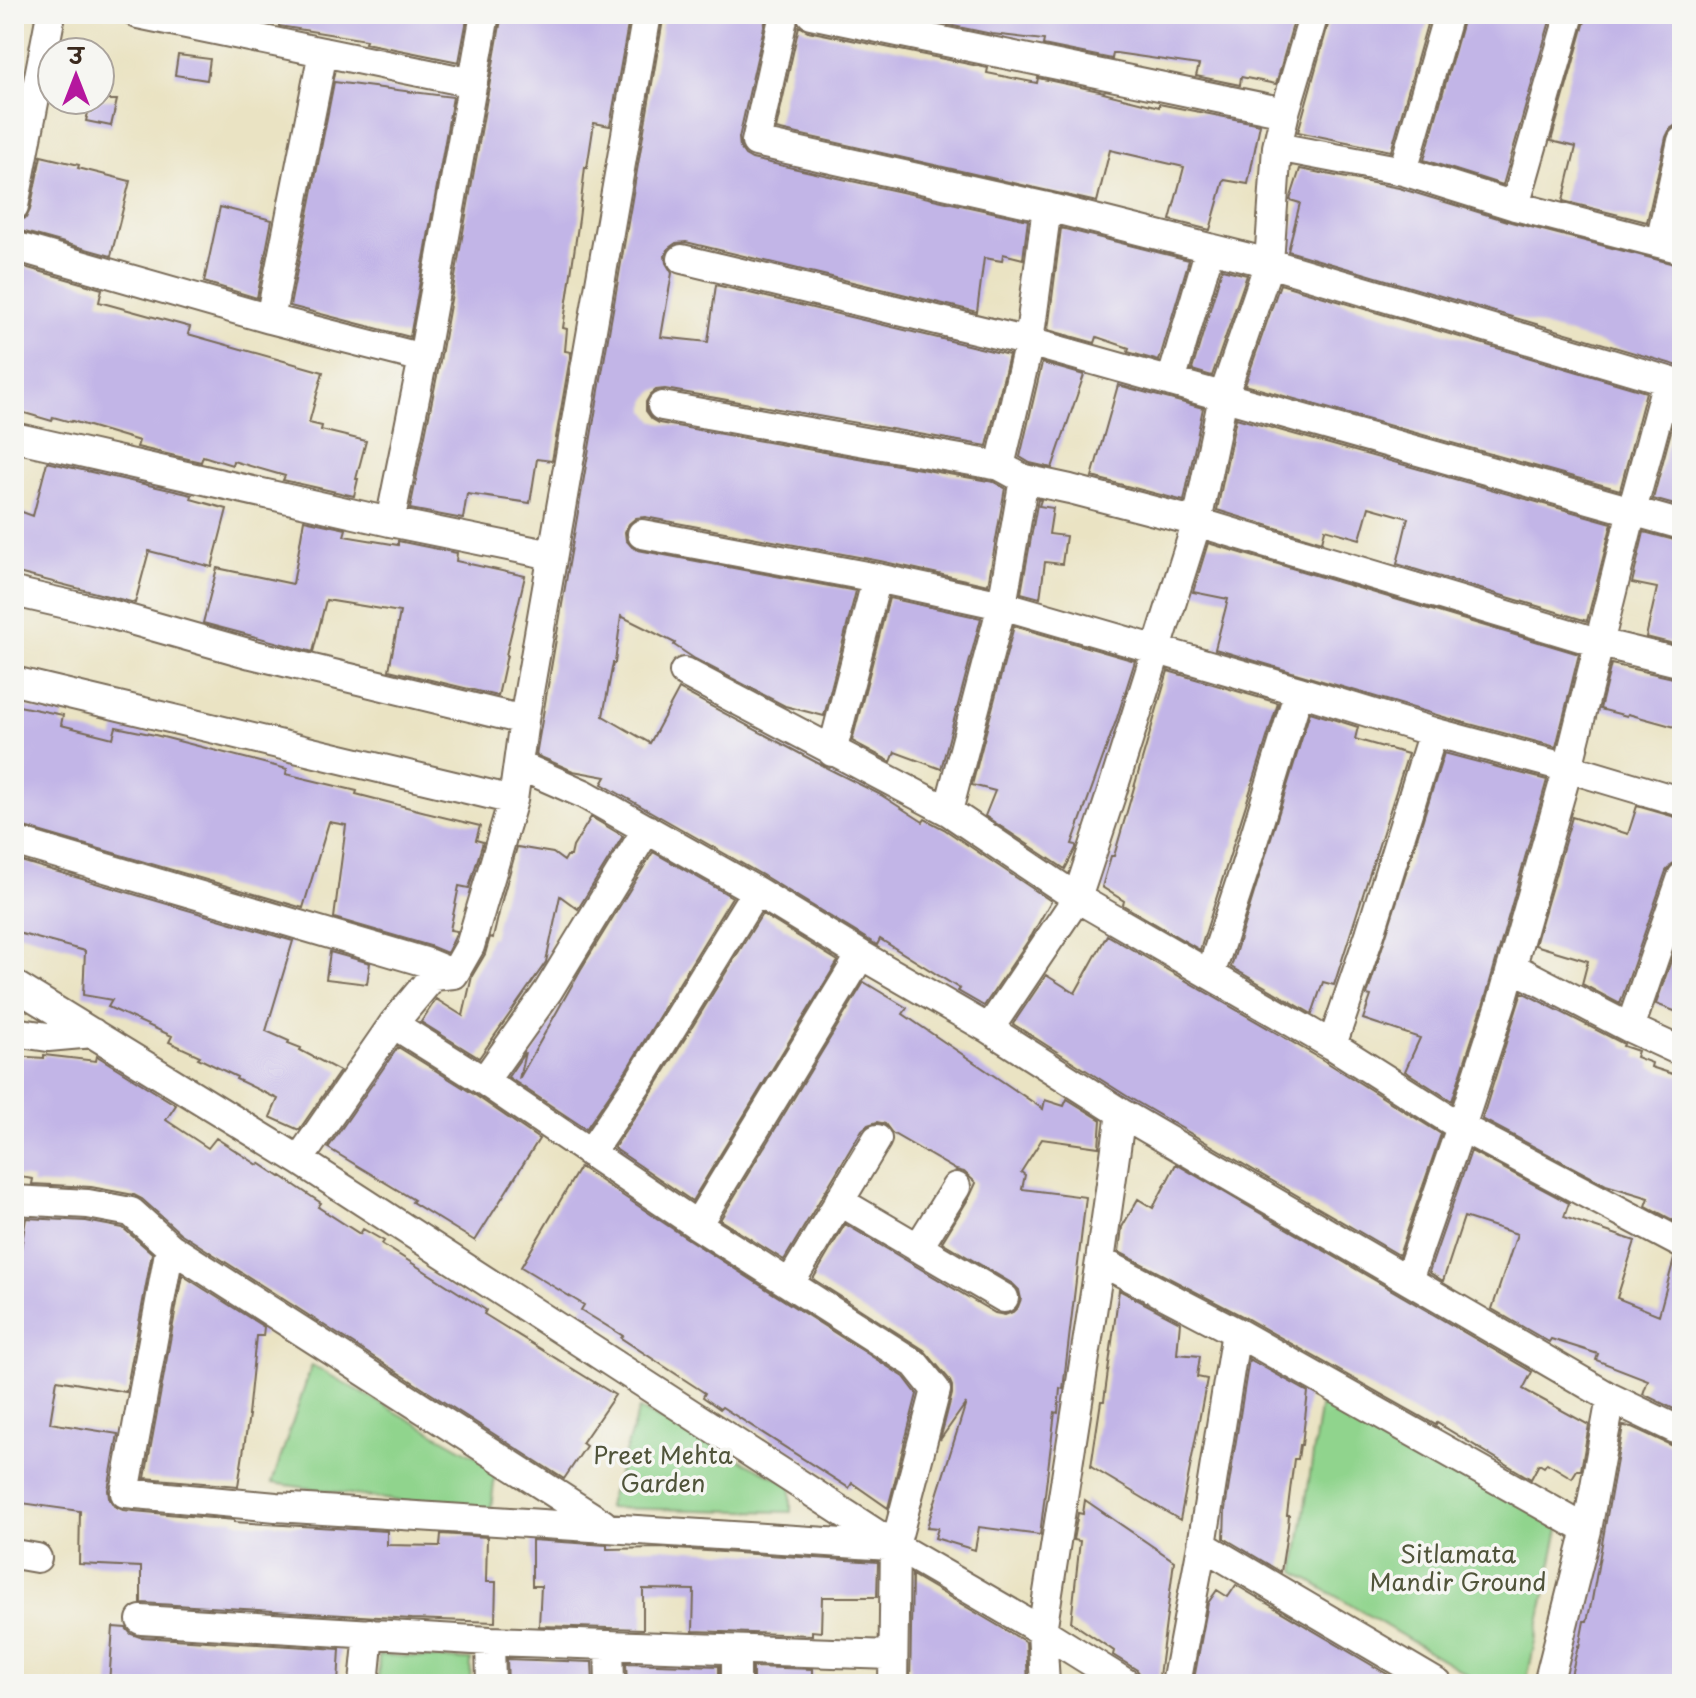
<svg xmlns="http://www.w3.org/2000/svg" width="1696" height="1698" font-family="'Playpen Sans','Playpen Sans Deva',sans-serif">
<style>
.green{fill:#90d48d;stroke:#667f56;stroke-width:2}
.building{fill:#c2b5e7}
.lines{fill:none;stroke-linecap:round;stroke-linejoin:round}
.street-casing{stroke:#786b58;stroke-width:32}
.street{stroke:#fff;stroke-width:28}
.labels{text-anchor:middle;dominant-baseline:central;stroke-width:7;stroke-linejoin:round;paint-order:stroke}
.park-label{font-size:24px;fill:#50543a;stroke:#f6f6f2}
</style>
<rect width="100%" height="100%" fill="#f6f6f2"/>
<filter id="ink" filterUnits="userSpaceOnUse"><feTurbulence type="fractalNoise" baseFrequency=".0125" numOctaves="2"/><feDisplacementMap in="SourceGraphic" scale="16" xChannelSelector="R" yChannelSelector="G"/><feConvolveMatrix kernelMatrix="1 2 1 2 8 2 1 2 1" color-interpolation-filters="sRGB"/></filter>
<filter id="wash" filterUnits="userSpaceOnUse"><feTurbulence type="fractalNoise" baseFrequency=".006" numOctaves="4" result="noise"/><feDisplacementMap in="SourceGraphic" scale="32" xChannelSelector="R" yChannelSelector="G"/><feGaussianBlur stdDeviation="1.8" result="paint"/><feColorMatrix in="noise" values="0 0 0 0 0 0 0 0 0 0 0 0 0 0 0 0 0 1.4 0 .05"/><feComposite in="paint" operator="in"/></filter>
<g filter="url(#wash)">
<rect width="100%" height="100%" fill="#eae3c3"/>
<path class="green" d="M312 1365 496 1468 490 1514 272 1483Z
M1323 1389 1560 1524 1526 1684H1484L1295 1572Z
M639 1409 791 1485V1512L607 1508Z
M379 1655 471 1660 470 1684H378Z"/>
<g id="blocks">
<path class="building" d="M279 14H468L459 62 365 43 366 40 279 26Z
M502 14H630L610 126 594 123 587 168 585 167 579 219 563 328 567 329 565 351 571 352 552 461 537 459 530 503 467 494 463 519 410 509 440 361Z
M664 14H767L739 138 740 148 745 155 752 159 1028 220 1023 259 1003 254 1002 261 984 258 977 312 686 242 676 243 669 248 665 256 666 263 672 273 661 337 708 342 716 285 1009 355 987 446 665 389 656 390 650 395 646 402V411L652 419 659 423 994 482 1005 488 988 585 880 561 645 517 636 518 629 524 625 532 626 540 632 547 638 550 856 591 824 716 785 706 695 659 674 645 675 643 621 616 615 663H613L603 716 650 743 679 689 827 768 881 795 923 822 925 819 944 829 1051 901 1032 935 984 1006 958 991 960 989 880 939 877 945 764 876 602 784 606 777 573 771 536 755Z
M895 14H1296L1276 84 1241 77 1240 85 1196 76 1199 65 1116 53H1113L1112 59 1043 45 1044 40 992 34Z
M1331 14H1430L1391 151 1298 132Z
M1465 14H1552L1503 185 1424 160Z
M1587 14H1682V124L1676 125 1670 129 1666 137 1647 222 1563 201 1576 147 1551 141Z
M799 26 808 31 988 68 987 73 1037 83 1038 78 1104 92 1103 93 1159 107V104L1260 124 1248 184 1224 180 1210 230 1170 220 1184 167 1110 150 1097 202 776 129Z
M178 55 210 59 207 80 175 75Z
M334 82 453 97 410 337 290 306Z
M91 100H117L111 126 86 121Z
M41 156 79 165 78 168 130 181 111 256 14 229 15 222 26 218 30 210Z
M1300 169 1399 188 1511 222 1682 266V367L1288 251 1300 203 1290 200Z
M220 207 272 220 257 298 204 282Z
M1061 228 1189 260 1159 361 1128 352 1129 348 1097 337 1095 343 1048 330Z
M14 264 102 289 99 302 190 327 188 334 323 372 309 423 322 426 321 430 366 441 356 479H358L354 496 283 480 285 476 233 461 232 465 203 456 201 462 137 447 139 441 72 421 71 422 53 417 52 421 14 410Z
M1222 269 1247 275 1212 376 1192 370Z
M1280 284 1646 392 1620 490 1245 385Z
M1042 363 1084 375 1052 468 1030 463 1020 457Z
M1118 385 1203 408 1184 501 1092 477Z
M1679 401 1682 402V507L1653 499Z
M1236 418 1612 523 1587 621 1397 564 1408 518 1369 507 1360 539 1325 529 1322 542 1217 510Z
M47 462 192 495 191 499 227 509 212 567 149 551 135 603 14 572V509L33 516Z
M1038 499 1041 500 1039 506 1053 508 1049 534 1066 536 1062 564 1045 562 1040 598 1021 593Z
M304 520 346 529 344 536 398 545V541L457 553 456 561 525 576 506 655H507L498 696 389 670 400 612 326 600 313 652 203 623 217 568 293 584Z
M1644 532 1682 542V646L1646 637 1657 588 1632 583Z
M1208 543 1579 654 1556 747 1447 718 1215 649 1228 599 1193 592Z
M889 598 981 618 941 769 895 752 891 762 852 741Z
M1014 626 1135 661 1117 718 1072 844 1076 845V848L1065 869 985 816 995 791 972 785Z
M1611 664 1682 680V729L1628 714 1627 716 1600 709Z
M1168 671 1278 703 1200 950 1123 905 1124 901 1102 887 1111 856H1114Z
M14 705 63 715 61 725 113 738 116 727 155 735 287 769 286 774 357 791 356 794 426 812V813L480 826 476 840 483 842 469 888 459 886 450 930 457 931 454 939 447 953 430 946 334 918 346 825 329 822 303 908 14 824Z
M1310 712 1358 727 1355 739 1408 754 1334 985 1323 982 1312 1014 1231 967Z
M1444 753 1547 780 1486 996 1452 1101 1405 1071 1420 1038 1363 1019 1371 996 1367 995Z
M1637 806 1682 819V860L1672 864 1666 871 1620 1004 1582 984 1588 961 1535 945 1572 817 1628 834Z
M591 817 623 836 578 909 560 896 546 962 479 1058 421 1022 436 999 463 1016 472 976 485 954 490 937 493 938 503 896 517 847 553 853 564 861 567 856H571L573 847Z
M653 852 732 897 627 1069 586 1129 508 1077 525 1052 519 1079 581 969Z
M14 859 293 941 266 1031 289 1041 288 1043 301 1048 300 1050 340 1071 299 1130 270 1117 278 1099 236 1079 237 1077 198 1058 200 1056 169 1042 172 1036 108 1007 112 1000 83 995 85 951 14 932Z
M762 914 838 961 692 1201 614 1148 655 1087Z
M1682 929V1014L1656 1004Z
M1107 935 1323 1060 1441 1134 1399 1255 1130 1098 1013 1024 1046 975 1075 993Z
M330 952 370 963 367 984 326 979Z
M864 982 907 1008 903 1014 1043 1109 1045 1100 1064 1106 1067 1099 1101 1120 1099 1147 1042 1139 1021 1172 1025 1175 1022 1189 1086 1197 1063 1389 1060 1388 1058 1413 1055 1412 1040 1535 979 1527 975 1550 935 1538 938 1528 927 1527 966 1403 940 1440 952 1394V1386L949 1379 924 1350 813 1279 845 1224 995 1313 1005 1315 1013 1312 1018 1307 1021 1299 1019 1290 1013 1284 942 1242 970 1196 976 1183 964 1172 956 1170 892 1133 885 1124 877 1122 868 1125 862 1130 784 1260 720 1220Z
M1522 992 1624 1044 1623 1046 1638 1051 1636 1057 1652 1063 1651 1067 1682 1077V1225L1646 1206 1649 1198 1606 1185 1482 1119Z
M398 1047 475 1095 539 1139 475 1241 412 1202 414 1200 328 1148Z
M44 1055 96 1061 97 1056 176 1105 166 1120 208 1148 216 1138 258 1165 259 1163 280 1177 281 1176 321 1203 318 1207 360 1234 363 1229 384 1241 382 1244 486 1310 484 1314 615 1395 582 1443 586 1446 564 1479 180 1233 142 1199 134 1195 91 1187 32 1184 33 1179 14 1176V1056L44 1058Z
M1471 1151 1569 1203 1564 1217 1635 1241 1617 1298 1659 1315 1674 1259 1682 1261V1413L1643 1394 1648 1380 1596 1360 1598 1354 1551 1339 1549 1342 1492 1309 1517 1234 1464 1217 1443 1281 1429 1272Z
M1176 1164 1532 1372 1523 1389 1589 1425 1581 1470H1577L1572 1478 1547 1463 1544 1467 1539 1464 1531 1479 1437 1423 1436 1425 1244 1317 1119 1252 1122 1227 1138 1199 1153 1208Z
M580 1167 688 1239 904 1377 917 1394 888 1508 852 1483 849 1488 722 1407 720 1409 703 1397 705 1393 621 1338 623 1336 581 1310 584 1305 521 1267Z
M26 1218 86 1221 123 1228 152 1253 126 1392 57 1380 50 1423 118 1434 108 1490 109 1498 114 1506 123 1510 234 1520V1522L387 1531V1545L440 1546 441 1534 487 1537 486 1582H496L495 1622 412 1619 141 1603V1567L79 1564 80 1511 14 1502V1292Z
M182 1275 264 1327 263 1336H256L248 1415H249L238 1486 145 1478Z
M1119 1290 1180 1322 1177 1354 1200 1356 1197 1377 1207 1379 1180 1520 1091 1467 1101 1401H1104Z
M1249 1359 1308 1392 1302 1445H1300L1298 1459H1294L1287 1515H1289L1288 1526 1281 1572 1224 1538 1225 1509Z
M1623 1426 1632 1427 1675 1447 1682 1449V1675L1680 1684H1569L1578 1646 1579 1647 1584 1621H1587L1592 1600Z
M1085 1500 1174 1561 1158 1684H1144L1142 1677 1137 1670 1113 1655 1114 1651 1071 1622 1080 1541 1073 1540 1078 1513 1083 1514Z
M532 1540 607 1545V1549L660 1548 878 1562 877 1597H822L821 1632 812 1631V1635L693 1631 694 1590 643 1589V1629L539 1626 541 1586H532Z
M912 1575 1026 1642 1028 1684H910Z
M1236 1585 1392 1677 1388 1684H1202L1194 1679 1208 1603 1217 1590 1228 1597Z
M113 1627 126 1628 131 1634 140 1637 340 1649 338 1684H109Z
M507 1659 592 1662 593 1684H508Z
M626 1663 719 1666V1684H627Z
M753 1667 813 1669V1684H753Z"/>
</g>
</g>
<g filter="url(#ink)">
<use href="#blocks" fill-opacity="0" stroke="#786b58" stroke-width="2"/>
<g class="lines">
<g class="street-casing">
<path id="street" d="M138 14 473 83
M784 14 756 142 1047 207 1269 263 1682 385
M811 14 1285 112
M1277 147 1403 171 1515 206 1682 249
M1403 171 1448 14
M14 206 51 14
M1515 206 1570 14
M1660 243 1682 141
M14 246 270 319 423 358
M682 259 1029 342 1682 525
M270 319 323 52
M1171 382 1210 248
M662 406 1000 466 1024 479 1070 489 1197 522 1600 643 1682 663
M14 437 390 522 552 555
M1000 466 1029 342 1047 207
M390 522 423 358 485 14
M642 534 877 578 1002 605 1299 691 1433 732 1568 768 1682 802
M14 592 110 614 251 654 524 720
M684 672 948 811 1077 898 1332 1045 1461 1127 1682 1244
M14 681 513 800 524 720 647 14
M832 752 877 578
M518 765 584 794 756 891 861 955 989 1029 1121 1113 1611 1398 1682 1432
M948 811 1002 605 1024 479
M14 841 425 962 454 974
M1512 967 1630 1028 1682 1052
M1210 975 1245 868 1299 691
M14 985 299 1160 895 1546 1042 1631 1127 1684
M393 1024 484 1081 697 1225 915 1364 936 1390 895 1546 893 1684
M1630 1028 1682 877
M989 1029 1077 898 1110 798 1197 522 1223 397 1269 263 1277 147 1285 112 1314 14
M14 1032 48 1037 93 1033
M1332 1045 1370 934 1433 732
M484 1081 548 991 647 829
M590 1153 641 1078 756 891
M299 1160 393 1024 433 976 454 974 470 946 513 800
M14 1200 88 1204 131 1212 170 1247 603 1524
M839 1201 1004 1298
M697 1225 861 955
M170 1247 125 1493 276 1507 890 1546
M918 1248 956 1187
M1100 1261 1236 1332 1587 1530
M1408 1280 1461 1127 1502 1001 1568 768 1632 511 1667 381
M790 1283 877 1139
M1202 1545 1438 1684
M14 1554 37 1558
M141 1620 490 1641 892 1655
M490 1641 491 1684
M609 1645 610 1684
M736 1650V1684
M364 1684 369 1633
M1045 1684 1042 1631 1100 1261 1121 1113
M1176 1684 1202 1545 1236 1332
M1548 1684 1587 1530 1611 1398"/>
</g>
<use href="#street" class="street"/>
</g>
</g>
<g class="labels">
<g class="park-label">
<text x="663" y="1454">Preet Mehta<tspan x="663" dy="28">Garden</tspan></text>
<text x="1458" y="1553">Sitlamata<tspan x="1458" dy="28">Mandir Ground</tspan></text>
</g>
</g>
<rect width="1696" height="1698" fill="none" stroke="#f6f6f2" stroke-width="48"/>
<g transform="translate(76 76)"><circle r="38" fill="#f6f6f2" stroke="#aba49d" stroke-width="2"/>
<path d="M0-6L14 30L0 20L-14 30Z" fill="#b5179e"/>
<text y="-12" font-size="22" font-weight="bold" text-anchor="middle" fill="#3b2a1e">उ</text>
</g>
</svg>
